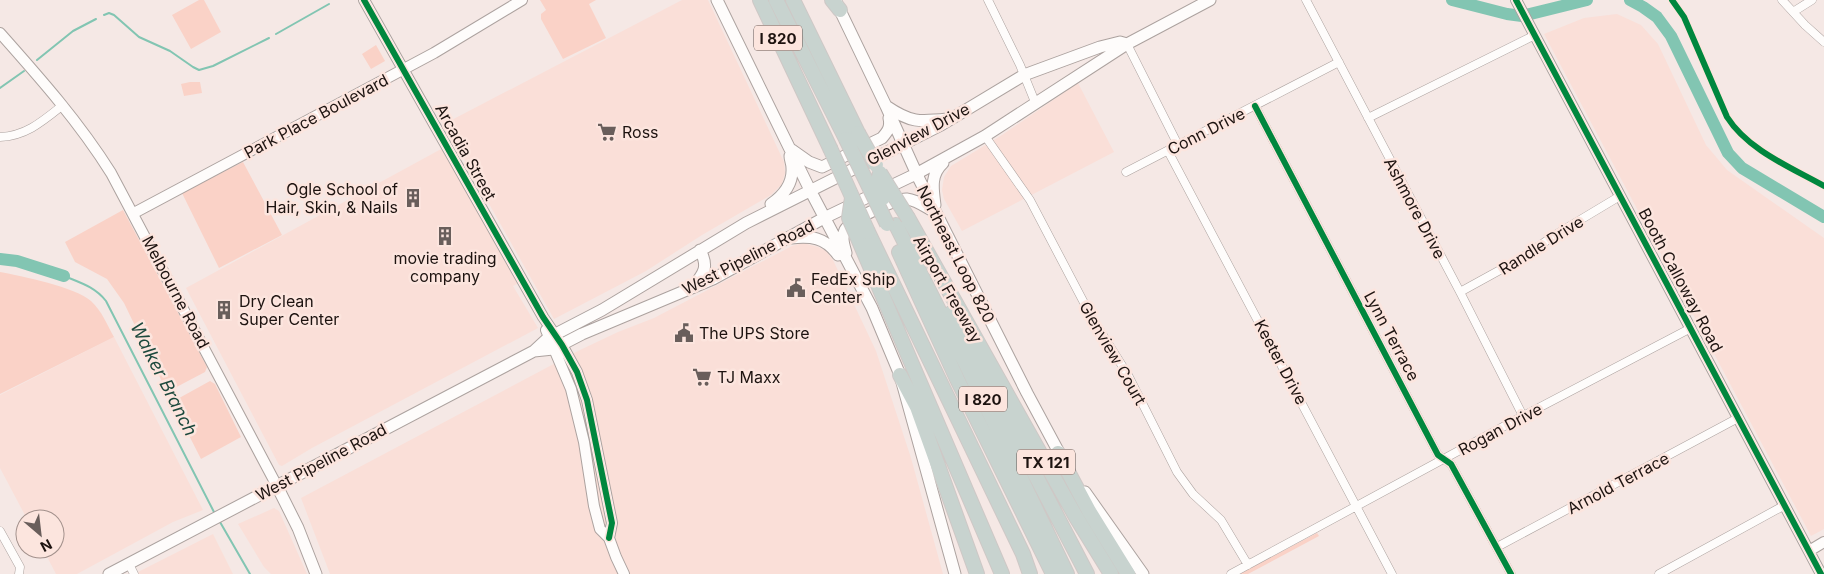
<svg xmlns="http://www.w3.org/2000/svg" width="1824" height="574" font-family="Inter,sans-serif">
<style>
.built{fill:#fadfd8}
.green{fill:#fad2c7}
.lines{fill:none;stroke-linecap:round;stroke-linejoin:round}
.stream{stroke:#82c5b2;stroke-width:2}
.river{stroke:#82c5b2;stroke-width:12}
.minor-casing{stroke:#aca29f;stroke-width:9}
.tertiary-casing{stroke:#aca29f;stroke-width:12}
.secondary-casing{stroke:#aca29f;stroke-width:13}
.motorway-casing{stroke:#cec8c6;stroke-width:16}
.minor{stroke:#fefcfb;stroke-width:8}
.tertiary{stroke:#fefcfb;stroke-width:10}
.secondary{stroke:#fefcfb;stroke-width:11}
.motorway{stroke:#c8d3cf;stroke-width:14}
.motorway-bridge-casing{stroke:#cec8c6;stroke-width:16;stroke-linecap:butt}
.motorway-bridge{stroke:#c8d3cf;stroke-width:14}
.cycleway-casing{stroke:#fce5de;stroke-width:9}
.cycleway{stroke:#00873e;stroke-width:6}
.labels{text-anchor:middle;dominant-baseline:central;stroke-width:5;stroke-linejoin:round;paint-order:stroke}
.shield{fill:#fce5de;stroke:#60524e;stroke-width:1}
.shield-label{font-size:15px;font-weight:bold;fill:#1d1310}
.street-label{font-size:16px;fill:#1d1310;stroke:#fce5de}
.poi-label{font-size:16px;fill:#1d1310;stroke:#fce5de;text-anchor:start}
.water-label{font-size:18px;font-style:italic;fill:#1c493d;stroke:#fce5de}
</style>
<rect width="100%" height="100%" fill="#f5e8e5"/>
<path class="built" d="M682 0H708L784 162 785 173 782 184 771 195 702 235 646 271 554 319 444 124Z
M1617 14 1641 25 1658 44 1706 145 1727 170 1824 238V529L1811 536 1544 34 1584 18Z
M1078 83 1114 152 962 231 944 199 942 190 944 177 951 166 1002 135Z
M443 148 519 283 513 286 538 328 312 448 282 466 279 465 186 288Z
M803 243 818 247 826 251 833 260 876 351 911 458 943 574H330L301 498 580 350 618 332 654 318 792 246Z
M114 337 203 510 173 522 77 574H56L43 549H55V519H27L0 468V395Z
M274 508 279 511 307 574H271L264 567 238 524Z
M213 534 233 574H139L138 572Z"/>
<path class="green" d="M199 0H204L221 32 191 49 172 15Z
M540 0H596L589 4 606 38 563 59 541 19V14L546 10Z
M376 45 385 61 371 69 362 54Z
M190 82H200L202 93 184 96 181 84Z
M243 162 282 235 219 268 182 193Z
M123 210 207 367 205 372 167 392 124 303 107 279 75 262 65 242Z
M0 272C21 276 76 287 91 301 102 311 107 325 114 337L0 394Z
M210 381 215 384 241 437 201 459 172 402Z
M1317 533 1319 536 1248 574H1239Z"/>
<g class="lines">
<path class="stream" d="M104 15 109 13 114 15 139 37 170 51 193 67 199 70 213 66 269 38
M276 34 329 4
M37 60 73 31 96 19
M0 88 24 71
M64 276C81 283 95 287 106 301L215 514
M220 522 250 574"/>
<path class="river" d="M1452 0 1507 14 1522 16 1587 0
M1630 0 1643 7 1657 17 1671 36 1728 153 1742 168 1824 217
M0 259 17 261 64 276"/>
<g class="minor-casing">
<path id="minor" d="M988 0 1020 65 1035 102
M1306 0 1460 292 1523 416
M1782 0 1805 25 1824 42
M1793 12 1812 0
M1127 44 1178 145
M1255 106 1438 455 1451 464 1511 574
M1368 118 1535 35
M985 136 1030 200 1092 318 1128 375 1177 472 1193 494 1221 520 1248 565
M0 137C26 136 43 121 63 105
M1168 151 1392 574
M1126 172 1339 62
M1460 292 1520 259 1555 235 1620 196
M0 531 20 567 19 574
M1497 547 1738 418
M129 564 134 574
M1231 574 1523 416 1691 328
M1659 574 1785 505"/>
</g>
<g class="tertiary-casing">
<path id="tertiary" d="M364 0 543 317 562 345 577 372 587 400 612 523 609 538
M1516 0 1821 574
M0 33C40 78 79 122 111 173L277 486
M134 213 434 53 522 0
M546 330 571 389 584 442 594 506 600 529 609 538 616 557 624 574
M1809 551 1824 542"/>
</g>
<g class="secondary-casing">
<path id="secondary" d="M717 0 810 190 872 308 900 375 955 574
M836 2 886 106 919 179 1027 393 1063 460
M886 106C911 123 919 122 948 119
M792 150 809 162 822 167 882 138C888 131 891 127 889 118
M771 204C784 195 793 184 792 168 792 163 790 160 790 156
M935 205C933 189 930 175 943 163
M791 238C811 236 825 237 838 255
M846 253C844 245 841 238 845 230 850 220 896 198 907 199 917 200 927 208 935 212
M693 287C704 273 709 267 700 250
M534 351 553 349 582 334 713 279 824 218 916 174 985 136 1127 44 1210 0
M277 486 298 528 316 574
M1085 492 1143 574
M109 574 534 351 548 338 602 310 746 223 941 125 1024 75 1100 47 1120 42 1127 44"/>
</g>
<g class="motorway-casing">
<path id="motorway" d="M760 0 830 148
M776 0 846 139
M793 0 858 133
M832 0 840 10
M908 218 1076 517 1111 574
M896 225 964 360 1067 574
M868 232 1023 554 1030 574
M857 236 1002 574
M899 252 957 379 1053 574
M951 313 1087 574
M900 375 917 407 977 574
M1058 453 1089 511 1128 574"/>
</g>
<use href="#minor" class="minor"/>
<use href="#tertiary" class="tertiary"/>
<use href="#secondary" class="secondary"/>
<use href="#motorway" class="motorway"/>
<g class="motorway-bridge-casing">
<path id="motorway-bridge" d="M858 133 876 165
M846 139 887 224
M830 148 868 232
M880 173 877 185 883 198
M880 173 908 218
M852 198 849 218 857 236"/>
</g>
<use href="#motorway-bridge" class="motorway-bridge"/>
<g class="cycleway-casing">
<path id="cycleway" d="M364 0 543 317 562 345 577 372 587 400 612 523 609 538
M1516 0 1821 574
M1672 0 1684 17 1727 117C1748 150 1790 167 1824 186
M1255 106 1438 455 1451 464 1511 574"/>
</g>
<use href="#cycleway" class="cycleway"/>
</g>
<defs>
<g id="supermarket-bare" transform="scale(1.5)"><path d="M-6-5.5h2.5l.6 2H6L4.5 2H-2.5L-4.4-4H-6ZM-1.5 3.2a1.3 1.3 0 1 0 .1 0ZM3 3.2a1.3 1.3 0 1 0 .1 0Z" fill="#695e5b" stroke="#fce5de" stroke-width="2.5" paint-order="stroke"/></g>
<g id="building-bare" transform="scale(1.5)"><path d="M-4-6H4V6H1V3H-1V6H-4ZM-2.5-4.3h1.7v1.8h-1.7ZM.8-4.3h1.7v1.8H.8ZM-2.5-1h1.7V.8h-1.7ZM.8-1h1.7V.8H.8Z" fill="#695e5b" stroke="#fce5de" stroke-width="2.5" paint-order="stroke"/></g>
<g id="civic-bare" transform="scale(1.5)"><path d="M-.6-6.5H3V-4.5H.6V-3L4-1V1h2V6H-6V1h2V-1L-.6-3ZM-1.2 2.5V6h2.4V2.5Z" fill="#695e5b" stroke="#fce5de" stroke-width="2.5" paint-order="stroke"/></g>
</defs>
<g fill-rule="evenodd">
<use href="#supermarket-bare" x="607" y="132"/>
<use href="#building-bare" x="413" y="198"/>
<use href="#building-bare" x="445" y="236"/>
<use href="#civic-bare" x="796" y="288"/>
<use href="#building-bare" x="224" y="310"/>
<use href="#civic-bare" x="684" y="333"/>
<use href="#supermarket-bare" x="702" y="377"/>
</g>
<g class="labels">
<g class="shield">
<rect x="754" y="25.5" width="48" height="25" rx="4"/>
<rect x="959" y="386.5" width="48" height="25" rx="4"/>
<rect x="1017" y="449.5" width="58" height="25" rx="4"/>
</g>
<g class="shield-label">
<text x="778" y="38">I 820</text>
<text x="983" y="399">I 820</text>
<text x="1046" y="462">TX 121</text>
</g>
<g class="street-label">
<text transform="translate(316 116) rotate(-28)">Park Place Boulevard</text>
<text transform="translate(1206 131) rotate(-27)">Conn Drive</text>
<text transform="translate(918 134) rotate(-28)">Glenview Drive</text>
<text transform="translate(466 152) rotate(61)">Arcadia Street</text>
<text transform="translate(1415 208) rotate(62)">Ashmore Drive</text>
<text transform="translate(1541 245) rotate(-32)">Randle Drive</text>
<text transform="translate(956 254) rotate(63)">Northeast Loop 820</text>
<text transform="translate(748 257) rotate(-27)">West Pipeline Road</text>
<text transform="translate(1681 280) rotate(62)">Booth Calloway Road</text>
<text transform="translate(948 289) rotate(60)">Airport Freeway</text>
<text transform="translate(176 292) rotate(62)">Melbourne Road</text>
<text transform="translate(1392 336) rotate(62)">Lynn Terrace</text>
<text transform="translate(1113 353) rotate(60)">Glenview Court</text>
<text transform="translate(1281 362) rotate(62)">Keeter Drive</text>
<text transform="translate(1500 429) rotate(-28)">Rogan Drive</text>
<text transform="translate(321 462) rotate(-28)">West Pipeline Road</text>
<text transform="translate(1618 483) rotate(-28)">Arnold Terrace</text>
</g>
<g class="poi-label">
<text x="622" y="132">Ross</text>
<text x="398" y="189" text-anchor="end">Ogle School of<tspan x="398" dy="18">Hair, Skin, &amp; Nails</tspan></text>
<text x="445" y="258" text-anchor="middle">movie trading<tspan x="445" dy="18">company</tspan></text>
<text x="811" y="279">FedEx Ship<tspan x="811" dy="18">Center</tspan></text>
<text x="239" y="301">Dry Clean<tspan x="239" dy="18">Super Center</tspan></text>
<text x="699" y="333">The UPS Store</text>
<text x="717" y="377">TJ Maxx</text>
</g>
<g class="water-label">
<text transform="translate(164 379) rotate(63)">Walker Branch</text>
</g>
</g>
<g transform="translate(40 534) rotate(152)"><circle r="24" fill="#fce5de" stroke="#a3918c"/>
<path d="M0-4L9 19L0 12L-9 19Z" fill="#695e5b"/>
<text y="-8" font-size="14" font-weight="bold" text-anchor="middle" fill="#1d1310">N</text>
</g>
</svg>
